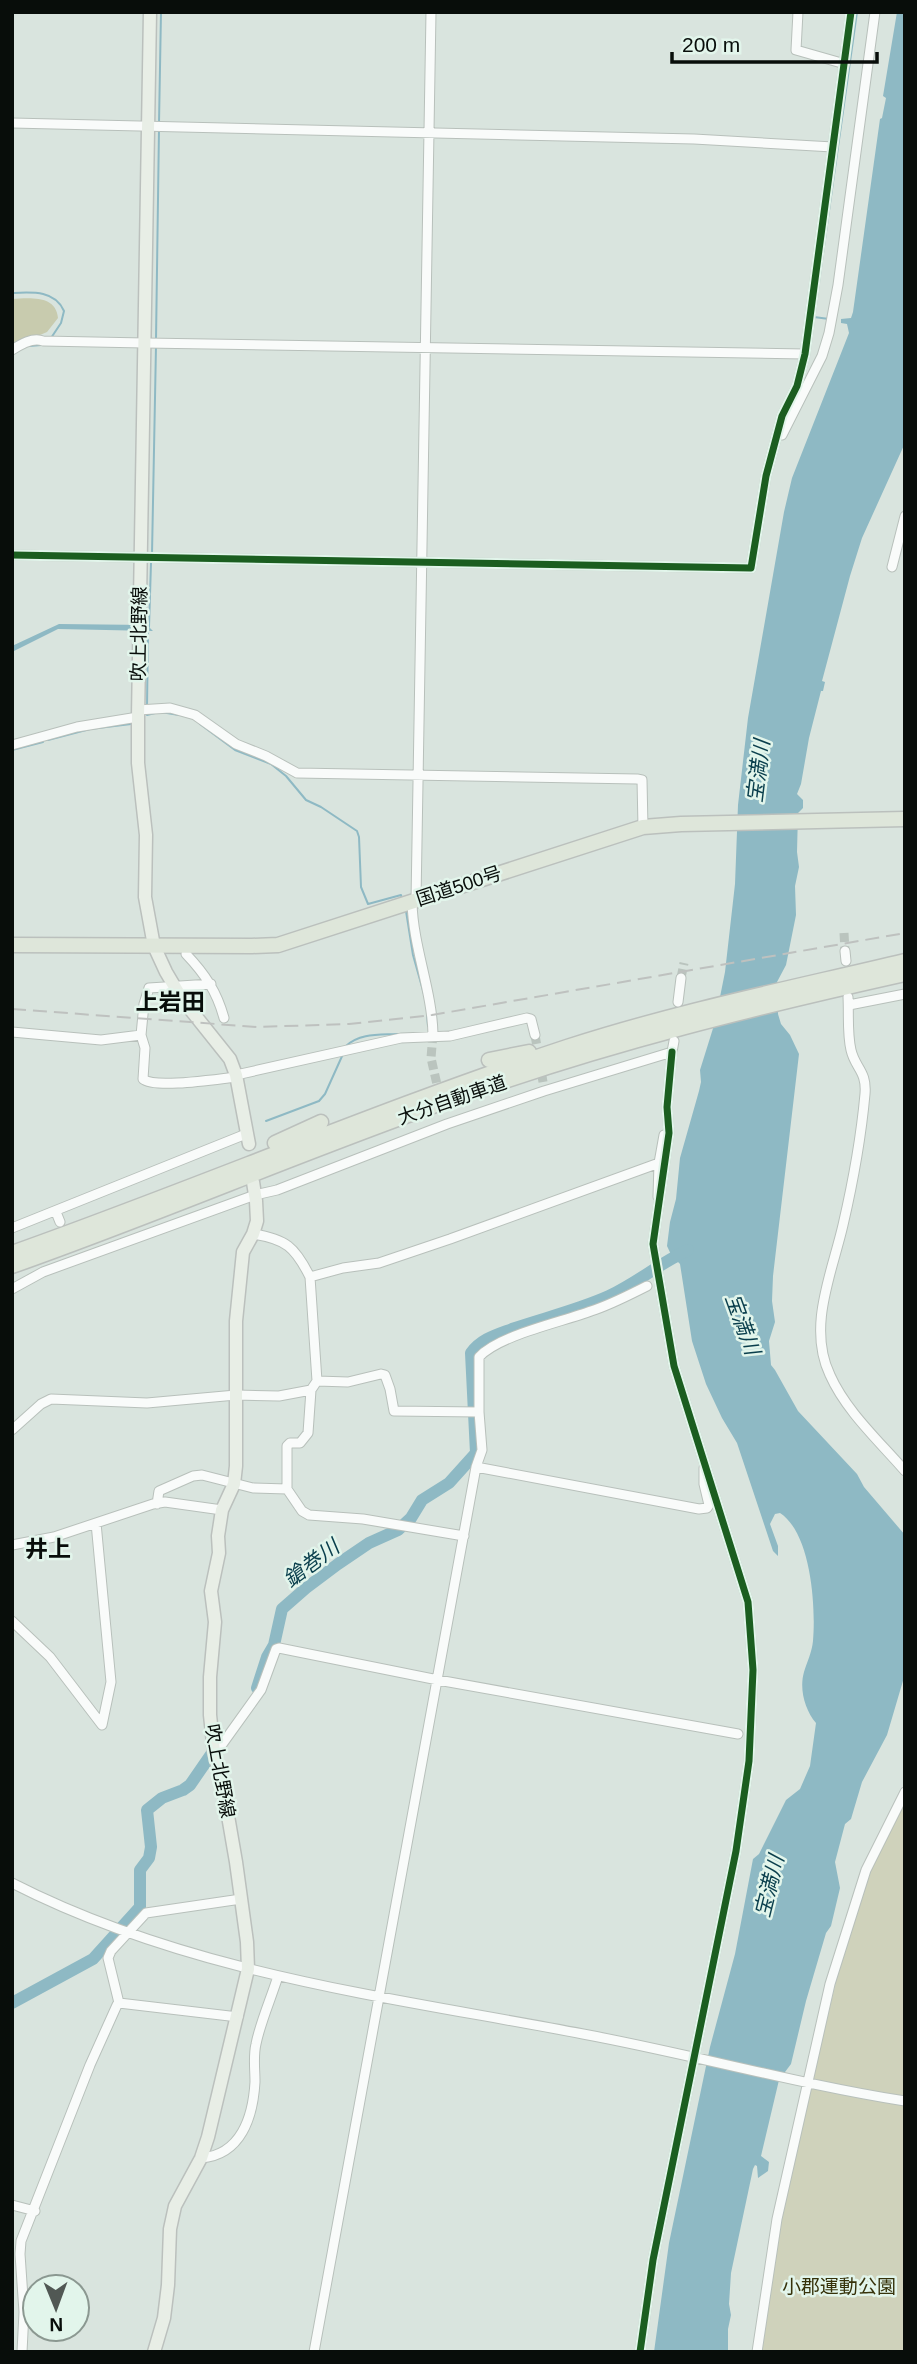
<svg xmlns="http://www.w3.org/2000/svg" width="917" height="2364" font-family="Helvetica,'Noto Sans JP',sans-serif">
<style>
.green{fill:#cfd2bb}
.forest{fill:#c8cbae}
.water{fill:#8eb9c4}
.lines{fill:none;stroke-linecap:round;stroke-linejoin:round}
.stream{stroke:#8eb9c4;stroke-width:2}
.river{stroke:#8eb9c4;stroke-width:12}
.minor-tunnel{stroke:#bac4be;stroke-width:9;stroke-dasharray:9 4.5;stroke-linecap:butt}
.minor-casing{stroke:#b8c0bb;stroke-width:11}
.major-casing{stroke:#bbc0bd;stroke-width:15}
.highway-casing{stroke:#bbc0bd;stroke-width:17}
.minor{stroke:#f9fbfa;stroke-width:9}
.major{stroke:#e8eee6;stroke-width:12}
.highway{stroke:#dee6da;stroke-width:14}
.rail{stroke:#bec1bf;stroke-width:2;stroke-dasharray:14 7;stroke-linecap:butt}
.cycleway-casing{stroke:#e2f5eb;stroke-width:11}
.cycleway{stroke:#1b5e20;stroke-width:7}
.labels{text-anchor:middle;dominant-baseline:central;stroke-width:5;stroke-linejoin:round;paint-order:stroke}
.street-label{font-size:19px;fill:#080d0a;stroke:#e2f5eb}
.park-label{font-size:19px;fill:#36320a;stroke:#e2f5eb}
.water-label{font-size:21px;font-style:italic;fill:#093e4c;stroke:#e2f5eb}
.quarter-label{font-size:23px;font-weight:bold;fill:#080d0a;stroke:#e2f5eb}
</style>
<rect width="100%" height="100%" fill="#d9e4de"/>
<path class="green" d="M905 1798V2352H762L779 2235 794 2158 840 1965 861 1897 875 1857Z"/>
<path class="forest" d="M12 299C30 298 56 295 58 318L47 332 12 347Z"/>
<path class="water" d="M897 12H905V443L862 538 850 576 822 681 825 682 823 691H821L809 738 801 784 797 794 803 800V808L798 813 797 852 799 867 795 886 796 915 786 965 777 982 778 1014 781 1024 790 1035 799 1054 773 1276 772 1301 775 1322 769 1341 771 1365 775 1370 798 1411 857 1474 864 1487 905 1535V1674L887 1735 862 1782 851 1819 845 1824 835 1862 840 1888 831 1926 826 1933 806 2001 791 2064 779 2080 761 2156 769 2162 768 2171 758 2178 757 2166 755 2165 753 2169 731 2273 729 2304 731 2315 728 2329V2352H654L669 2243 710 2047 735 1954 753 1859 759 1854 786 1800 800 1789 810 1766 816 1723C805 1710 799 1689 804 1672 807 1662 812 1652 813 1641 816 1606 811 1533 780 1513L775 1514 770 1524 778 1546V1556L773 1551 737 1443 722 1418 706 1384 692 1341 680 1264 678 1262 675 1263 667 1246 670 1222 676 1199 680 1158 699 1091 701 1082 700 1070 715 1022 725 972 735 884 738 805 748 718 784 512 792 478 849 333 847 324 841 323V319L851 318 853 312 880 119 882 118 886 98 883 96Z
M59 624 147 625 153 631 58 629 12 652V646Z"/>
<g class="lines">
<path class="stream" d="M159 123 161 12
M12 293C32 292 55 290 64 311L61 323 51 338
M829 319 814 317 857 12
M156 340 159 129
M29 346 41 345
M12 486V495
M152 554 156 346
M149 627 151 563
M147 707 148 632
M147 712V715L155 713
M161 712 179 715
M200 724 235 750 271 764 286 776 306 800 321 807 357 831 359 837 361 887 368 904 401 895 402 899
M48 740 90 729 131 724
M12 750 43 742
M406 911 413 955 424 994
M427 1014 428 1026
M346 1046C360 1033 379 1035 397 1034
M266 1121 319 1101 325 1094 343 1054"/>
<path class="river" d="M257 1688 267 1657 274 1645 282 1609 306 1588 338 1564 369 1543 398 1530 411 1518 422 1500 449 1483 476 1453 471 1353C481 1339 496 1335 512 1329 544 1318 578 1310 609 1296 637 1283 660 1263 688 1250
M12 2003 93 1959 140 1907V1870L149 1858 151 1847 147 1810 162 1798 183 1790 190 1785 219 1743"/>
<path class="minor-tunnel" d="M844 933 845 951
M681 978 684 963
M433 1034 431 1058 443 1111
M535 1035 543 1082"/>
<g class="minor-casing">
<path id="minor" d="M798 12 796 50 845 64
M12 123 694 139 833 147
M12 350C21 344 33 337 43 341L145 343 805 354
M782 435 822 356 829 333 838 285 875 12
M12 555 751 568 766 476 782 416 797 386 805 354 851 12
M892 567 905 516
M138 710 170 708 195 715 236 744 266 756 297 773 637 779 642 780 643 827
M12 745 77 727 138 717
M416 901 431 12
M412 902C413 947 432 990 433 1034
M845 951 846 961
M186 954C205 974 217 992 224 1018
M848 997C849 1014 847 1033 851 1050 855 1068 867 1071 865 1094 861 1138 853 1182 843 1225 832 1273 807 1327 830 1375 846 1411 879 1441 905 1471
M678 1002 681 978
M849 1005 905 994
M12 1032 101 1040 141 1035 145 1048 143 1079C155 1089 217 1079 236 1077
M141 1035 144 1004 149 988 211 984
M236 1075 401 1038 450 1036 527 1018 531 1019 535 1035
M658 1197 659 1163 664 1135
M56 1212 60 1222
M12 1228 246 1134
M253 1234C286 1239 295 1247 310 1277
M12 1289 43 1272 255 1195 277 1190 447 1124 544 1091 672 1052 674 1041
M317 1381 348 1382 381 1374 385 1375 390 1389 394 1411 479 1412
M12 1430 41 1404 51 1399 147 1403 236 1395 279 1396 311 1390 317 1381 310 1277 343 1268 379 1263 450 1239 659 1163
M476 1467 699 1509 707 1508 709 1505 704 1484V1468
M287 1489V1446L290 1443H300L308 1433 311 1390
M157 1504 159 1491 193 1476 202 1475 253 1488 287 1489 302 1511 309 1515 363 1519 464 1536
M96 1523 111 1682 102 1725
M12 1545 54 1537 153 1504 165 1502 222 1510
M12 1621 50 1657 102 1725
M214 1752 218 1750 261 1690 276 1649 279 1648 438 1680 738 1734
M12 1883C190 1974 390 1997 583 2034 691 2054 797 2084 905 2101
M119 2003 108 1958 111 1951 146 1913 241 1899
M201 2158C241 2155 253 2117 255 2082 255 2069 253 2056 256 2044 260 2023 272 1996 278 1976
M12 2205 35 2211
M22 2352 24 2312 20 2254 21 2241 90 2065 117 2005 119 2003 238 2017
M314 2352 476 1467 482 1450 479 1412V1357C499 1335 562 1322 591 1311 610 1305 629 1295 647 1286
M640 2352 653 2260 736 1851 749 1761 753 1670 748 1602 674 1366 653 1244 669 1133 667 1107 672 1052
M757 2352 777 2219 830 1984 866 1870 905 1792"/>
</g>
<g class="major-casing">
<path id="major" d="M150 12 138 717V763L146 835 145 897 154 946 166 972 182 999 230 1059 236 1075 249 1144
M154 2352 164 2318 168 2285 170 2229 175 2206 201 2158 208 2137 248 1969 247 1942 236 1862 223 1787 214 1752 210 1715V1677L215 1622 211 1591 219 1553 218 1536 222 1510 234 1484 236 1466V1321L243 1252 253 1234 257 1221 256 1201 253 1182"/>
</g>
<g class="highway-casing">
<path id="highway" d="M12 945 252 946 278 945 643 827 681 824 905 819
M489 1060 529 1052
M275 1143 321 1122
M12 1253C198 1187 379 1109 567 1047 678 1011 792 988 905 961
M12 1266C165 1212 314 1147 467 1094 610 1043 757 1007 905 974"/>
</g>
<use href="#minor" class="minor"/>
<use href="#major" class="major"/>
<use href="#highway" class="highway"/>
<path class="rail" d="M12 1009 257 1027 349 1024 432 1015 905 933"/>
<g class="cycleway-casing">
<path id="cycleway" d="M12 555 751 568 766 476 782 416 797 386 805 354 851 12
M640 2352 653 2260 736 1851 749 1761 753 1670 748 1602 674 1366 653 1244 669 1133 667 1107 672 1052"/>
</g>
<use href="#cycleway" class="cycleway"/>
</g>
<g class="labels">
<g class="street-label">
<text transform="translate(139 634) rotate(-89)">吹上北野線</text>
<text transform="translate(459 886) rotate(-18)">国道500号</text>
<text transform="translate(452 1100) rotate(-19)">大分自動車道</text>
<text transform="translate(220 1771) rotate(80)">吹上北野線</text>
</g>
<g class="park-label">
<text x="839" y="2286">小郡運動公園</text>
</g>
<g class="water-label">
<text transform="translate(758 771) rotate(-83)">宝満川</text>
<text transform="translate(743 1324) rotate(70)">宝満川</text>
<text transform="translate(311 1563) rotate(-37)">鎗巻川</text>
<text transform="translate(769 1886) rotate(-76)">宝満川</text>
</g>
<g class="quarter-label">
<text x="170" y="1002">上岩田</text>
<text x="48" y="1549">井上</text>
</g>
</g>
<rect width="917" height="2364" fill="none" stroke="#080d0a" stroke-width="28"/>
<g transform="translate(56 2308) rotate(179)"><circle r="33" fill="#e2f5eb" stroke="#8b9891" stroke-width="2"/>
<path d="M0-5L12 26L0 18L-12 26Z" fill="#515854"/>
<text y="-10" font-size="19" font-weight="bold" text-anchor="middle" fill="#080d0a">N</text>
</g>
<path d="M672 52v10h205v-10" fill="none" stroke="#080d0a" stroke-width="3.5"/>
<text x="682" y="52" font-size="21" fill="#080d0a" stroke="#e2f5eb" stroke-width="5" paint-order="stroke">200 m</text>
</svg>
